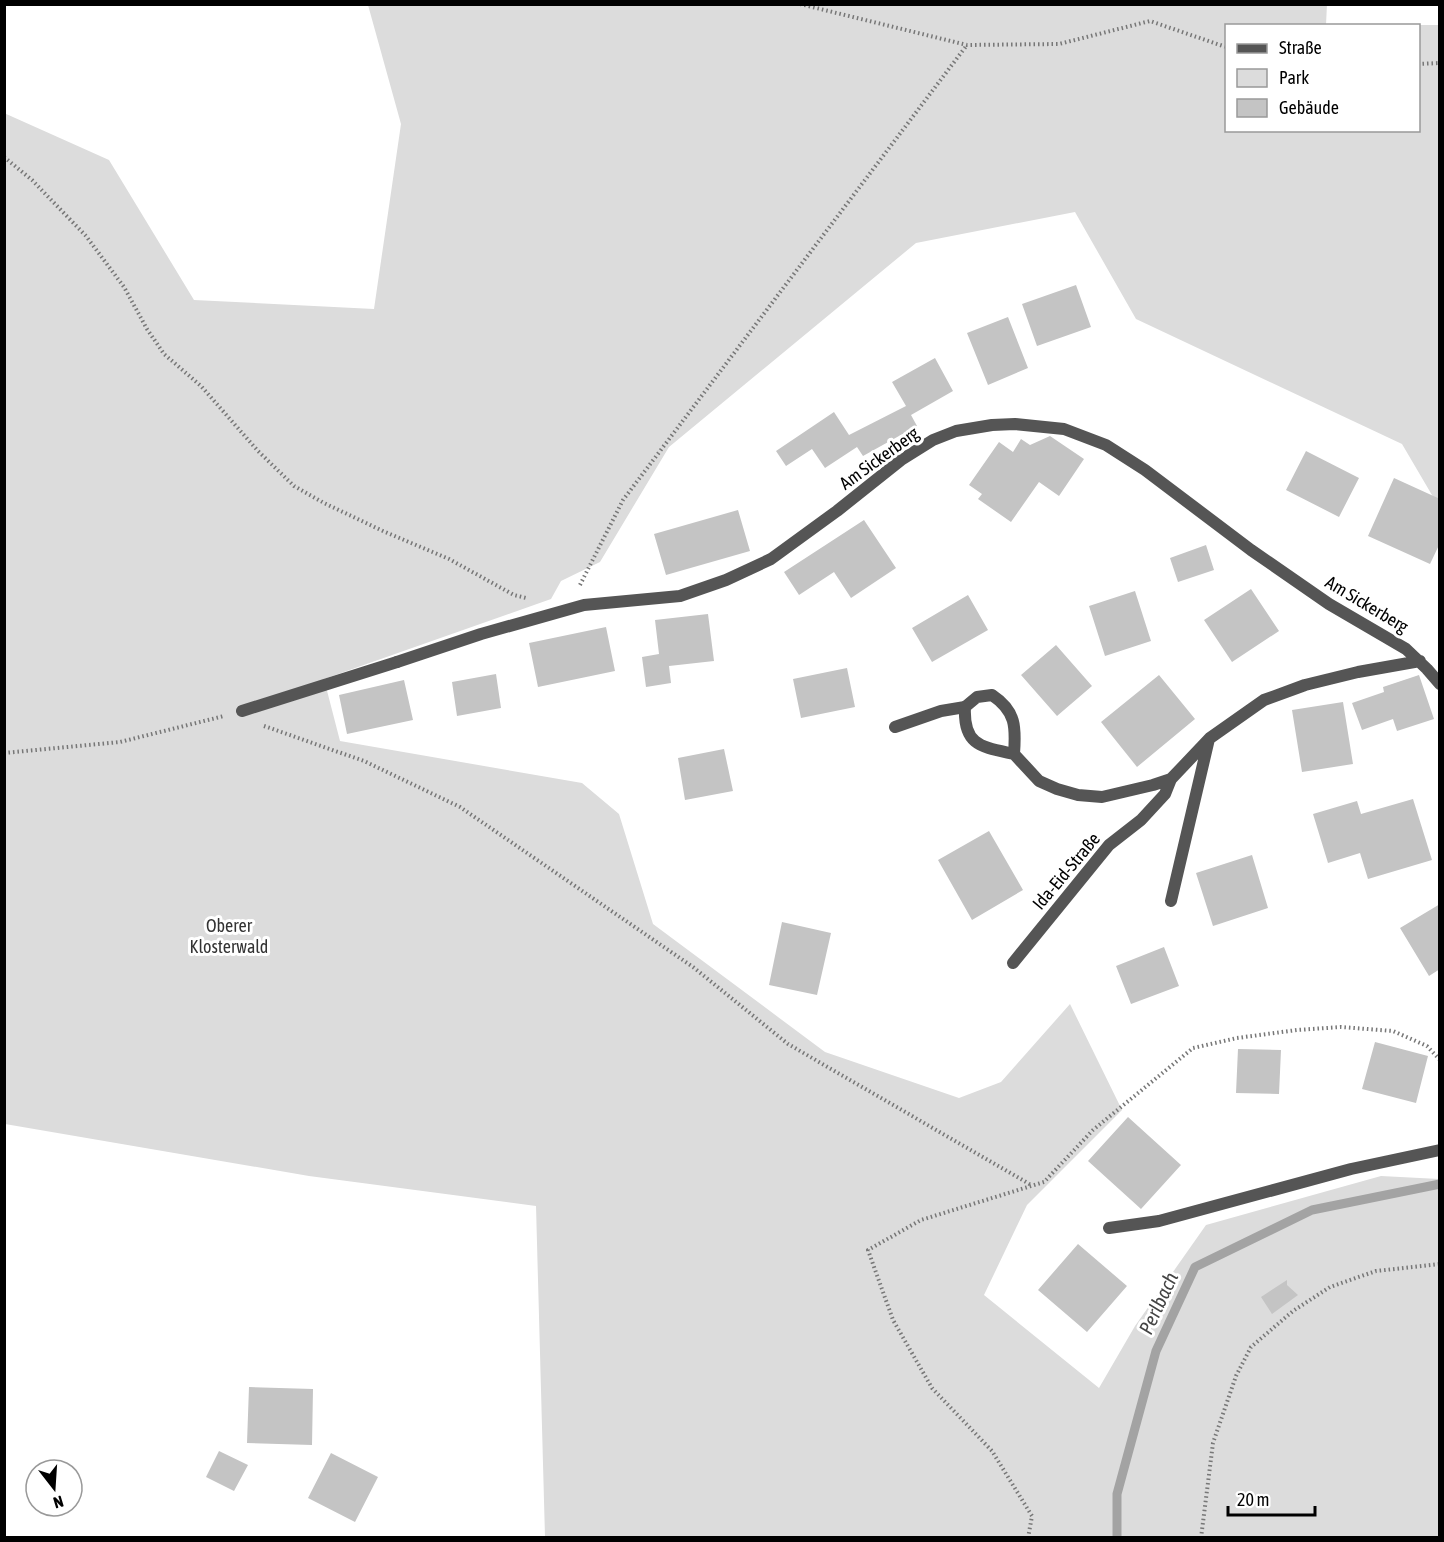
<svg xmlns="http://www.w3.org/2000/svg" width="1444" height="1542" font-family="'Asap Condensed',sans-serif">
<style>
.green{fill:#dcdcdc;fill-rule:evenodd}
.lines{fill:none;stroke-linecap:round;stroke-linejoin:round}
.stream{stroke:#a3a3a3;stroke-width:9}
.building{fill:#c4c4c4}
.path{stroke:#777;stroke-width:4;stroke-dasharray:1.5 3;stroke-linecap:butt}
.service{stroke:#555;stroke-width:12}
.minor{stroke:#555;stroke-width:12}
.labels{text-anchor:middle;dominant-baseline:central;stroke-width:6;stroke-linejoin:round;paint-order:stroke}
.street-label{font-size:18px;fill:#000;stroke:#fff}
.park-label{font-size:18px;fill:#333;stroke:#fff}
.water-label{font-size:20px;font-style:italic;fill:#444;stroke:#fff}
</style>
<rect width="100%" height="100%" fill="#fff"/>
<path class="green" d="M1327 4 1326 25H1439V507L1402 444 1136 319 1075 212 916 243 669 447 600 562 561 581 551 599 324 679 340 741 582 783 619 814 653 924 825 1052 959 1098 1001 1082 1070 1004 1122 1110 1027 1205 984 1295 1099 1388 1135 1326 1206 1225 1381 1176 1439 1179V1537H545L536 1206 309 1176 5 1124 4 113 109 160 194 300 374 309 401 124 368 5ZM1226 26H1418V130H1226Z"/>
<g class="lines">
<path class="stream" d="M1117 1538V1494L1156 1351 1195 1267 1312 1210 1440 1184"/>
</g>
<path class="building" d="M1076 285 1091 327 1037 346 1022 304Z
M1008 317 1028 368 988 385 967 333Z
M935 358 953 391 911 415 917 426 863 456 857 447 825 468 812 449 786 466 776 451 834 412 849 435 906 406 892 382Z
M1050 436 1084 459 1059 496 1039 482 1011 522 978 499 982 494 969 485 999 442 1013 452 1021 439 1030 445Z
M1306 451 1359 478 1339 517 1286 490Z
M1394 478 1440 499V543L1430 564 1368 536Z
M738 510 750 551 666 575 654 534Z
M864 520 896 568 851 598 834 572 799 595 784 572Z
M1206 545 1214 570 1178 582 1170 558Z
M1251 589 1279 631 1232 662 1204 620Z
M1135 591 1151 641 1105 656 1089 606Z
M968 595 988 630 932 662 912 628Z
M708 614 714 661 669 666 671 683 646 687 642 657 659 654 655 620Z
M606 627 615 671 538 687 529 643Z
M1056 645 1092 686 1057 716 1021 675Z
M847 668 855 707 801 718 793 679Z
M496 674 501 708 457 716 452 682Z
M1159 675 1195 719 1137 767 1101 722Z
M1419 675 1434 719 1397 731 1393 719 1362 730 1352 703 1384 692 1383 687Z
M404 680 413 720 347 734 339 695Z
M1343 702 1353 764 1302 772 1292 710Z
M724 749 733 791 685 800 678 758Z
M1413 799 1432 860 1368 879 1360 853 1328 863 1313 814 1357 801 1361 814Z
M989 831 1023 890 972 920 938 860Z
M1252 855 1268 908 1213 926 1196 873Z
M1440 904V969L1429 976 1400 928Z
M782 922 831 933 817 995 769 985Z
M1164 947 1179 986 1131 1004 1116 966Z
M1375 1042 1428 1056 1416 1103 1362 1089Z
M1238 1049 1281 1050 1279 1094 1236 1093Z
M1128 1117 1181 1165 1141 1209 1088 1161Z
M1078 1244 1127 1286 1087 1332 1038 1290Z
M1287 1280V1285L1298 1295 1272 1314 1261 1297Z
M249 1387 313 1389 312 1445 247 1443Z
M219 1451 248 1465 234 1491 206 1477Z
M331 1453 378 1477 355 1522 308 1498Z"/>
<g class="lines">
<path class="path" d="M800 4 967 45 1059 44 1150 21 1226 47
M1418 64 1440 63
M4 157 32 180 86 236 124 287 147 329 164 354 201 386 258 451 294 486 324 503 385 532 449 559 514 595 526 598
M580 585 623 500 967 45
M264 726 364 761 460 807 693 967 788 1044 1031 1185
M4 753 120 742 224 716
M1028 1538 1032 1516 992 1451 932 1388 893 1320 868 1250 921 1220 1044 1182 1093 1130 1193 1048 1237 1038 1297 1030 1341 1027 1393 1031 1427 1046 1440 1060
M1201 1538 1213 1443 1236 1376 1251 1347 1293 1311 1330 1287 1376 1271 1440 1264"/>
<path class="service" d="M242 711 397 662
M895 727 941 711 965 707
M1109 1228 1159 1221 1351 1169 1440 1150"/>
<path class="minor" d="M397 662 481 634 584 605 680 596 726 580 771 559 837 511 901 460 933 440 956 431 992 425 1015 424 1064 429 1106 445 1145 470 1251 550 1329 604 1406 649 1427 669 1440 684
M1014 754C982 747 963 746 965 707L977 697 992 695C1016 711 1016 727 1014 754L1039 781 1057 789 1078 795 1102 797 1153 785 1171 779 1210 738 1264 700 1305 685 1358 672 1420 661
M1171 901 1209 739
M1013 963 1109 845 1141 820 1165 794 1171 779"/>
</g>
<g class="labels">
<g class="street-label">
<text transform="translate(879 458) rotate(-36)">Am Sickerberg</text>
<text transform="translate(1367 604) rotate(31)">Am Sickerberg</text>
<text transform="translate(1066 871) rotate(-50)">Ida-Eid-Straße</text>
</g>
<g class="park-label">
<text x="229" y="925">Oberer<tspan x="229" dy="21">Klosterwald</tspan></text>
</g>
<g class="water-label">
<text transform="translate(1158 1303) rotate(-65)">Perlbach</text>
</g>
</g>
<rect width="1444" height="1542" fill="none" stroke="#000000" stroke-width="12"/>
<rect x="1225" y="24" width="195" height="108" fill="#ffffff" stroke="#999999" stroke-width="1.5"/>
<rect x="1237" y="44" width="30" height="9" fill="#555555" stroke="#999999" stroke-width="1.5"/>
<text x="1279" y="54" font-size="18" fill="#000000">Straße</text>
<rect x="1237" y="69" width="30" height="18" fill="#dcdcdc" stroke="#999999" stroke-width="1.5"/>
<text x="1279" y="84" font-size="18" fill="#000000">Park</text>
<rect x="1237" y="99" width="30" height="18" fill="#c4c4c4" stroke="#999999" stroke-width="1.5"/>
<text x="1279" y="114" font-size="18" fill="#000000">Gebäude</text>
<g transform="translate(54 1488) rotate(163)"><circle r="28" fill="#ffffff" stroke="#999999" stroke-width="1.5"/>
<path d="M0-4.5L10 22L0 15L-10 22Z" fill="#000000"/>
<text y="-9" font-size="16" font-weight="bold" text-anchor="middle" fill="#000000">N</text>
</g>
<path d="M1228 1506v9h87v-9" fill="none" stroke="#000000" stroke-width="3"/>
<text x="1237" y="1506" font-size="18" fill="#000000" stroke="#ffffff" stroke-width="4.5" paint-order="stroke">20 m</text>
</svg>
